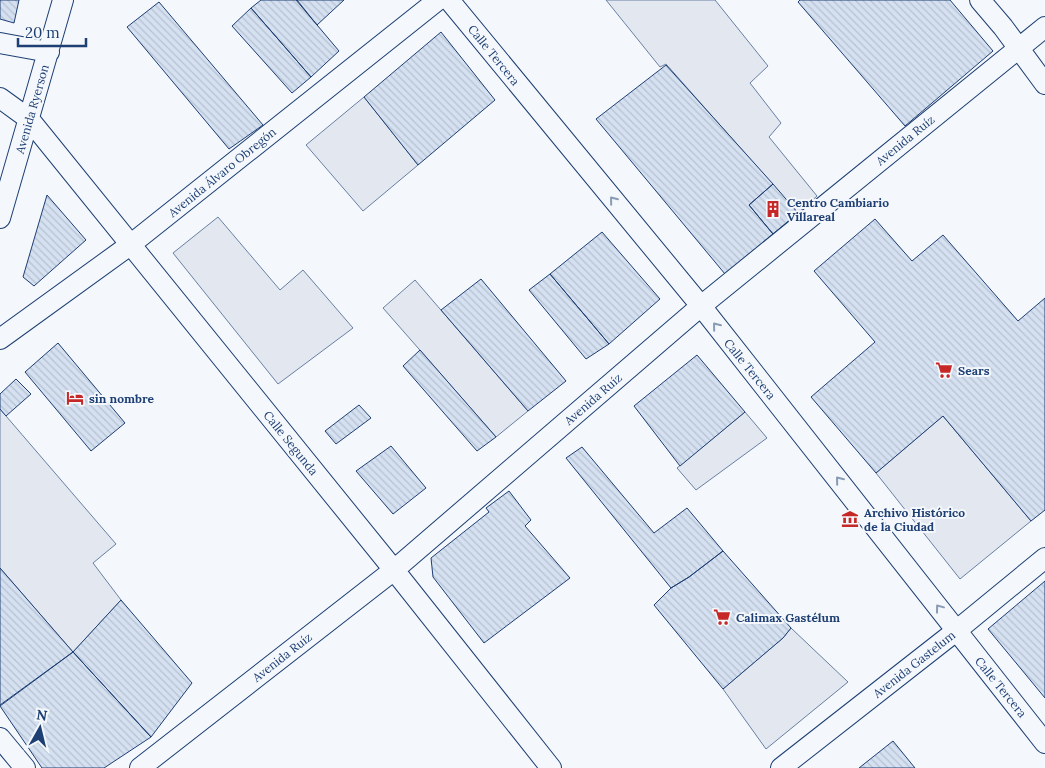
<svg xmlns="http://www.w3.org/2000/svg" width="1045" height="768" font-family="Lora,serif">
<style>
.parking{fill:#e3e8f0;stroke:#687fa3}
.building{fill:url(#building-back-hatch);stroke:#1d3f73}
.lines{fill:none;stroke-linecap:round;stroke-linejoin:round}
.minor-casing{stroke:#1d3f73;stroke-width:22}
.minor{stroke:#f4f7fb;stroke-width:20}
.oneway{stroke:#889bb7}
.labels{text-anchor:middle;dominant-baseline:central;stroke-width:4;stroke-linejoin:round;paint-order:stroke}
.street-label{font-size:12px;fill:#1d3f73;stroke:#f4f7fb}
.poi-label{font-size:12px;font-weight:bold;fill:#1d3f73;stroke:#f4f7fb;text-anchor:start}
</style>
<defs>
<pattern id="building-back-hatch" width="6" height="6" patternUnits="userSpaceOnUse" patternTransform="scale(1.25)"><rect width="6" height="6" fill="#d5e0f0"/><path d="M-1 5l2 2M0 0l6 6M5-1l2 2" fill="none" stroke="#b6c1d1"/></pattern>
</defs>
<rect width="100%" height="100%" fill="#f4f7fb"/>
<path class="parking" d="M606 0H715L768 66 750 83 781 123 769 137 817 196 798 213 666 64 660 67Z
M364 97 418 165 363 211 306 145Z
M218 217 280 290 303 270 353 328 278 384 173 253Z
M415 280 528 411 496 437 383 308Z
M0 409 116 544 93 563 121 600 73 652 0 568Z
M745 412 767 438 696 490 677 468Z
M943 416 1031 521 960 579 876 473Z
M791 628 848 682 766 749 723 689 783 638Z"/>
<path class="building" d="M0 0H19L14 23 0 19Z
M261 0H296L339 51 311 77 251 8Z
M297 0H344L317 25Z
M800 0H950L993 51 905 126 798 2Z
M159 2 263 125 229 149 127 27Z
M251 8 311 77 292 93 232 26Z
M441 32 495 100 418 165 364 97Z
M666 65 773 184 749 205 773 234 725 274 596 119Z
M773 184 798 213 773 234 749 205Z
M47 195 86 240 34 286 23 277Z
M875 219 912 261 943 235 1018 321 1045 298V510L1031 521 943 416 876 473 811 397 875 342 814 271Z
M602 232 660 299 609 344 550 274Z
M550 274 609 344 586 359 529 290Z
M481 279 566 381 528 411 441 310Z
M58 343 125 423 91 451 25 372Z
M420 350 496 437 477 451 403 366Z
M697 355 745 412 680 466 634 406Z
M16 379 31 394 6 416 0 409V394Z
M359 405 371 418 336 444 325 431Z
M391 446 426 488 393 514 356 471Z
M582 447 654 533 687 508 723 551 689 577 671 588 566 458Z
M509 491 531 520 525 526 570 578 484 643 433 577 431 558 489 512 486 508Z
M723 551 791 628 783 638 723 689 654 605 671 588 689 577Z
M0 568 73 652 0 705Z
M1045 581V698L988 629Z
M121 600 192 683 151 737 73 652Z
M73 652 151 737 104 768H42L0 706Z
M893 741 915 768H859Z"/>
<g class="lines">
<g class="minor-casing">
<path id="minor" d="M449 0 701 306 1045 743
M980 0 1003 27 1045 84
M0 43 49 52
M0 98 29 119 394 570 551 768
M0 218 63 0
M0 339 130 245 438 0
M0 738 25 768
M140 768 394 570 701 306 1045 27
M781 768 956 631 1045 558"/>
</g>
<use href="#minor" class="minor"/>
</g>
<defs><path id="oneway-chevron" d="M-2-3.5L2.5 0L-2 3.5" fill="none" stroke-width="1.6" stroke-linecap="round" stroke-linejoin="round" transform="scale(1.25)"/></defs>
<g class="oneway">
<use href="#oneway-chevron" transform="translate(613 200) rotate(-129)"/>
<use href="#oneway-chevron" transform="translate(716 326) rotate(-129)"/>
<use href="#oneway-chevron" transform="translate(839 480) rotate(-129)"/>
<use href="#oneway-chevron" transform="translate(939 608) rotate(-127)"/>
</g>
<defs>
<g id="building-bare" transform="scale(1.35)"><path d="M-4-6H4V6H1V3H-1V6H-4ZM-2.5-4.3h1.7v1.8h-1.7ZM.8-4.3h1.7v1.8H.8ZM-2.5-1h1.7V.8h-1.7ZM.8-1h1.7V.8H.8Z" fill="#c62828" stroke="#f4f7fb" stroke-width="2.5" paint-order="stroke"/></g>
<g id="supermarket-bare" transform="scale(1.35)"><path d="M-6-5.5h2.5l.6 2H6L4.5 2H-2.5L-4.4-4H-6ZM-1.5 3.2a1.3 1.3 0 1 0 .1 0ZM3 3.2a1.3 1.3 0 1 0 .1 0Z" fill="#c62828" stroke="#f4f7fb" stroke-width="2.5" paint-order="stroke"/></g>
<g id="hotel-bare" transform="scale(1.35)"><path d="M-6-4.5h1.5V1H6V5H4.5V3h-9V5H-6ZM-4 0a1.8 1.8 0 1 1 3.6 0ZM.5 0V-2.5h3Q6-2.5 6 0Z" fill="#c62828" stroke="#f4f7fb" stroke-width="2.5" paint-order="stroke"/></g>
<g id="museum-bare" transform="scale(1.35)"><path d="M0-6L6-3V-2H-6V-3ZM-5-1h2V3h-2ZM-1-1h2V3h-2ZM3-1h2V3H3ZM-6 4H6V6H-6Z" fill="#c62828" stroke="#f4f7fb" stroke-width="2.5" paint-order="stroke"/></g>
</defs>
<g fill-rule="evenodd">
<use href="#building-bare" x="773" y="209"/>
<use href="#supermarket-bare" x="944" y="370"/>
<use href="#hotel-bare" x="75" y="398"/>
<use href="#museum-bare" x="850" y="519"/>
<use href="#supermarket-bare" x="722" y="617"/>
</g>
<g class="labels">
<g class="street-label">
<text transform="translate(494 55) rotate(51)">Calle Tercera</text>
<text transform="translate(32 109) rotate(-74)">Avenida Ryerson</text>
<text transform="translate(905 140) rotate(-39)">Avenida Ruíz</text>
<text transform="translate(222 172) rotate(-39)">Avenida Álvaro Obregón</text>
<text transform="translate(750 369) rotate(51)">Calle Tercera</text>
<text transform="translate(593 399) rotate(-41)">Avenida Ruíz</text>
<text transform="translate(291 443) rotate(51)">Calle Segunda</text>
<text transform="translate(282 657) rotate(-38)">Avenida Ruíz</text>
<text transform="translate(914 664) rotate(-38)">Avenida Gastelum</text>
<text transform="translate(1001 687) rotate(51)">Calle Tercera</text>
</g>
<g class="poi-label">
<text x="787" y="202">Centro Cambiario<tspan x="787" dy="14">Villareal</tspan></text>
<text x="958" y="370">Sears</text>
<text x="89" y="398">sin nombre</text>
<text x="864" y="512">Archivo Histórico<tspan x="864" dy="14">de la Ciudad</tspan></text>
<text x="736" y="617">Calimax Gastélum</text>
</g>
</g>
<g transform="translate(40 728) rotate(8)" stroke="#f4f7fb" stroke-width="4" paint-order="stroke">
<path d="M0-4L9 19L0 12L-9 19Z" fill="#1d3f73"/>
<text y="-8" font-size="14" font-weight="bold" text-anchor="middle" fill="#1d3f73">N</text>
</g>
<path d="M18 38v8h68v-8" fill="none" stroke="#1d3f73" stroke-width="2.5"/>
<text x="25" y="38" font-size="15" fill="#1d3f73" stroke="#f4f7fb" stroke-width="4" paint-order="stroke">20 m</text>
</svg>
